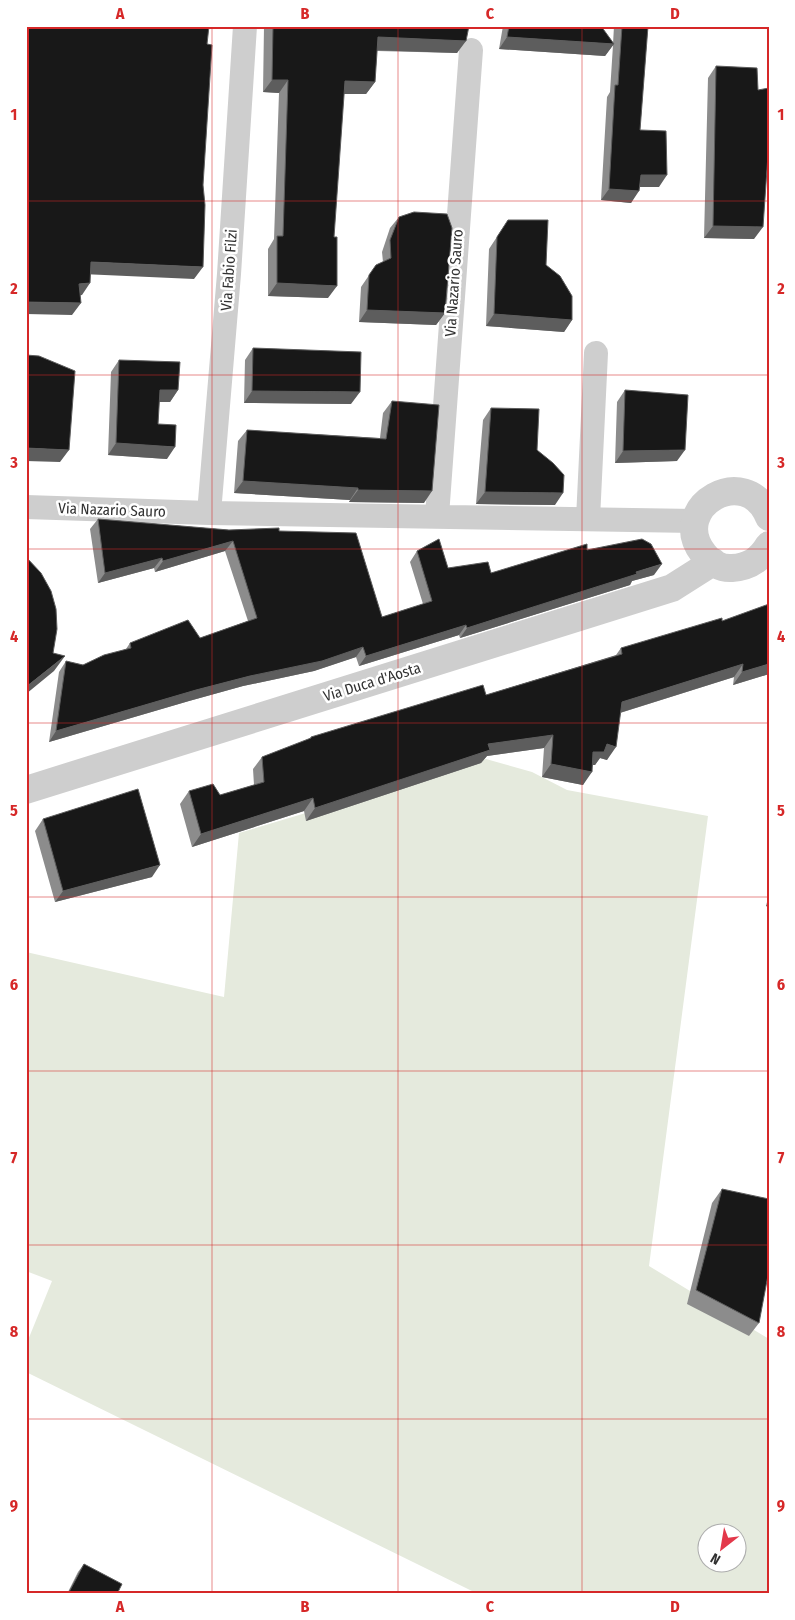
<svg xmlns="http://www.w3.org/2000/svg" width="795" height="1620" font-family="'Fira Sans Condensed',sans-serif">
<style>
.grass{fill:#e5eadd;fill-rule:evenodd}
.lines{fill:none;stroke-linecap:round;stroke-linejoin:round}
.minor{stroke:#cecece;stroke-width:24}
.tertiary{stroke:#cecece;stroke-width:28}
.wall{fill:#8c8c8c}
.shaded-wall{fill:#5d5d5d}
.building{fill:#181818;stroke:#5d5d5d}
.grid{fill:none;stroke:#d62828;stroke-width:1;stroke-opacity:0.55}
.labels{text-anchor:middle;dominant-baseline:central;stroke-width:5;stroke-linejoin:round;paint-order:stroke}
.street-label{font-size:15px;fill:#313131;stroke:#fff}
.neatline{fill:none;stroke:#d62828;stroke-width:2}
.grid-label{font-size:16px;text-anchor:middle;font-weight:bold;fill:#d62828}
</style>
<rect width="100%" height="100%" fill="#fff"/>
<path class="grass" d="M486 759 532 772 567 790 708 816 649 1266 769 1339V1594H490L472 1591 26 1372V1345L52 1281 26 1271V952L224 997 239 833ZM708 1532H738V1562H708Z"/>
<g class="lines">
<path class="minor" d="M26 507 209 513 695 521
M209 513 229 274 245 26
M437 516 471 50
M588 519 596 353"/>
<path class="tertiary" d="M769 517C746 461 668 507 703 553 709 562 721 569 732 568 749 567 760 560 769 545
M26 790 672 588 713 562"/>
</g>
<path class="wall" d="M264 26H469L457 53 377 51 375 82 366 94H344L328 298 268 296V249L274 239 279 93 263 92Z
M503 26H601L613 44 614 26H648L640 130 659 187H640L631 203 601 200 607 97 610 92 613 45 605 56 499 49Z
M716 66 758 90 769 150 768 151 754 239 704 238 708 78Z
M399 217 445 313 436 325 359 322 361 287 376 265 383 262 382 252 390 228Z
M508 220 546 265 572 320 564 332 486 326 489 249Z
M253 348 351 404 244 403 245 360Z
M119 360 178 390 170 402H159L158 424 167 459 108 455 111 372Z
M625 390 677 461 615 463 617 402Z
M392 401 424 503 349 502 350 500 234 493 238 441 247 430 380 438 383 413Z
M491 408 537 450 555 505 476 504 483 420Z
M98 519 229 530 279 531 382 617 423 604 410 562 417 551 448 568 491 573 587 550 654 575 632 581 630 585 460 638 459 635 359 666 356 657 314 671 243 686 189 701 49 742 59 672 66 661 83 665 126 649 130 643 200 638 248 621 225 551 155 572 154 568 98 583 90 529Z
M722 621 769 674 733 685 734 677 620 713 607 760 600 758 595 765H593L583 785 542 777 544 748 487 756 481 763 306 821 304 811 192 847 180 804 189 791 220 795 254 785 253 769 262 757 310 739 311 737 486 695 616 655 621 648Z
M43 819 152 877 55 902 35 831Z
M769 894V907L766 906Z
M722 1189 759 1323 749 1336 687 1304 712 1203Z
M84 1564 117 1594H67L78 1572Z"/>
<path class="shaded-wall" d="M378 37 466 41 457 53 369 50Z
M507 37 614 44 605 56 499 49Z
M272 80H288L279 93 263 92Z
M345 81 375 82 366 94H336Z
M641 175H667L659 187H633Z
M609 189 639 191 631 203 601 200Z
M713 226 763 227 754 239 704 238Z
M91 262 203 267 194 279 82 274Z
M90 283 82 295 70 297 79 284Z
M277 283 337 286 328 298 268 296Z
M26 302 81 303 72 315 26 314Z
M367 310 445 313 436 325 359 322Z
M494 314 572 320 564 332 486 326Z
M160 390H178L170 402H151Z
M252 391 360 392 351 404 244 403Z
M116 443 175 447 167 459 108 455Z
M26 448 69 450 60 462 26 461Z
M685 450 677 461 615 463 623 451Z
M243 481 358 488 350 500 234 493Z
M358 490 432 491 424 503 349 502Z
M485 492 563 493 555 505 476 504Z
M233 541 225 551 155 572 163 561Z
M162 558 154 568 98 583 105 573Z
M662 564 654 575 632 581 630 585 460 638 467 628 636 572Z
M466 625 459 635 359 666 366 656Z
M363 647 356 657 314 671 243 686 189 701 49 742 56 731 196 690Z
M65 656 54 671 26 694V687Z
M743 664 734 677 613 715 622 702Z
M769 664V674L733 685 742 672Z
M553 735 544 748 487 756 481 763 306 821 315 808 488 744Z
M607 744 616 747 607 760 600 758 595 765H584L593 752Z
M551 764 592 772 583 785 542 777Z
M313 798 304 811 192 847 201 834Z
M160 865 152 877 55 902 63 891Z
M769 902V907L766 906Z"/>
<path class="building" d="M26 26H209L207 44 212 45 203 185 205 205 203 267 91 262 90 283 79 284 81 303 26 302Z
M273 26H469L466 41 378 37 375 82 345 81 334 237H337V286L277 283V236H283L288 80H272Z
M509 26H601L614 44 507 37Z
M622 26H648L640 130 666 131 667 175H641L639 191 609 189 615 85H618Z
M716 66 757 68 758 90 769 88V140L763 227 713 226Z
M414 212 447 214 452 228 445 313 367 310 369 275 376 265 391 258 390 240 399 217Z
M508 220H548L546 265 560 276 572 296V320L494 314 497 237Z
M253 348 361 352 360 392 252 391Z
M26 355 39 356 75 371 69 450 26 448Z
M119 360 180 362 178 390H160L158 424 176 425 175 447 116 443Z
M625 390 688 395 685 450 623 451Z
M392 401 439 405 432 491 358 490V488L243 481 247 430 386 439Z
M491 408 539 409 537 450 553 463 564 475 563 493 485 492Z
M98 519 229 530 279 528V531L356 533 382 617 432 601 417 551 439 539 448 568 488 562 491 573 587 544V550L642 539 651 544 662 564 636 572 637 574 467 628 466 625 366 656 363 647 322 661 250 676 196 690 56 731 66 661 83 665 104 655 131 648 130 643 188 620 200 638 257 618 233 541 163 561 162 558 105 573Z
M26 557 41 573 51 591 56 609 57 629 53 653 65 656 26 687Z
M769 604V664L742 672 743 664 622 702 616 747 607 744 604 752H593L592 772 551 764 553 735 488 744 490 750 315 808 313 798 201 834 189 791 213 784 220 795 264 782 262 757 311 738V737L483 685 486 695 622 654 621 648 722 618V621Z
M138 789 160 865 63 891 43 819Z
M722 1189 769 1199V1270L759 1323 696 1290Z
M84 1564 122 1584 117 1594H68Z"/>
<path class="grid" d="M212 26V1594M398 26V1594M582 26V1594M26 201H769M26 375H769M26 549H769M26 723H769M26 897H769M26 1071H769M26 1245H769M26 1419H769"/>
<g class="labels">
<g class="street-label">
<text transform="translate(229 270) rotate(-86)">Via Fabio Filzi</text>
<text transform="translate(454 283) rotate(-86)">Via Nazario Sauro</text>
<text transform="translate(112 510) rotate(2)">Via Nazario Sauro</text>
<text transform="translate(372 682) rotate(-17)">Via Duca d'Aosta</text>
</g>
</g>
<rect width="795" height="1620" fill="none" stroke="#ffffff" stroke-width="55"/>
<g transform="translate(722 1548) rotate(211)"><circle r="24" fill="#ffffff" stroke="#adadad"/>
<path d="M0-4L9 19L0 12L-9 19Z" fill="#e3384a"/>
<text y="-8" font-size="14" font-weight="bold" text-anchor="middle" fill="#313131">N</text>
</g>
<rect x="28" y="28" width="740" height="1564" class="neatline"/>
<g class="grid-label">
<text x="120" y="19">A</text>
<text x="305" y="19">B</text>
<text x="490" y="19">C</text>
<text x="675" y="19">D</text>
<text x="14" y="120">1</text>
<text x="781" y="120">1</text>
<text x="14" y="294">2</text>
<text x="781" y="294">2</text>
<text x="14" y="468">3</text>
<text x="781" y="468">3</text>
<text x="14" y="642">4</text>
<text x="781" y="642">4</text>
<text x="14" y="816">5</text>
<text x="781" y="816">5</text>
<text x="14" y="990">6</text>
<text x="781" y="990">6</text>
<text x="14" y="1163">7</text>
<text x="781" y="1163">7</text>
<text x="14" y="1337">8</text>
<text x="781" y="1337">8</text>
<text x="14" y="1511">9</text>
<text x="781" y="1511">9</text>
<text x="120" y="1612">A</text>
<text x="305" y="1612">B</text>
<text x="490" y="1612">C</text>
<text x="675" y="1612">D</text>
</g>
</svg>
